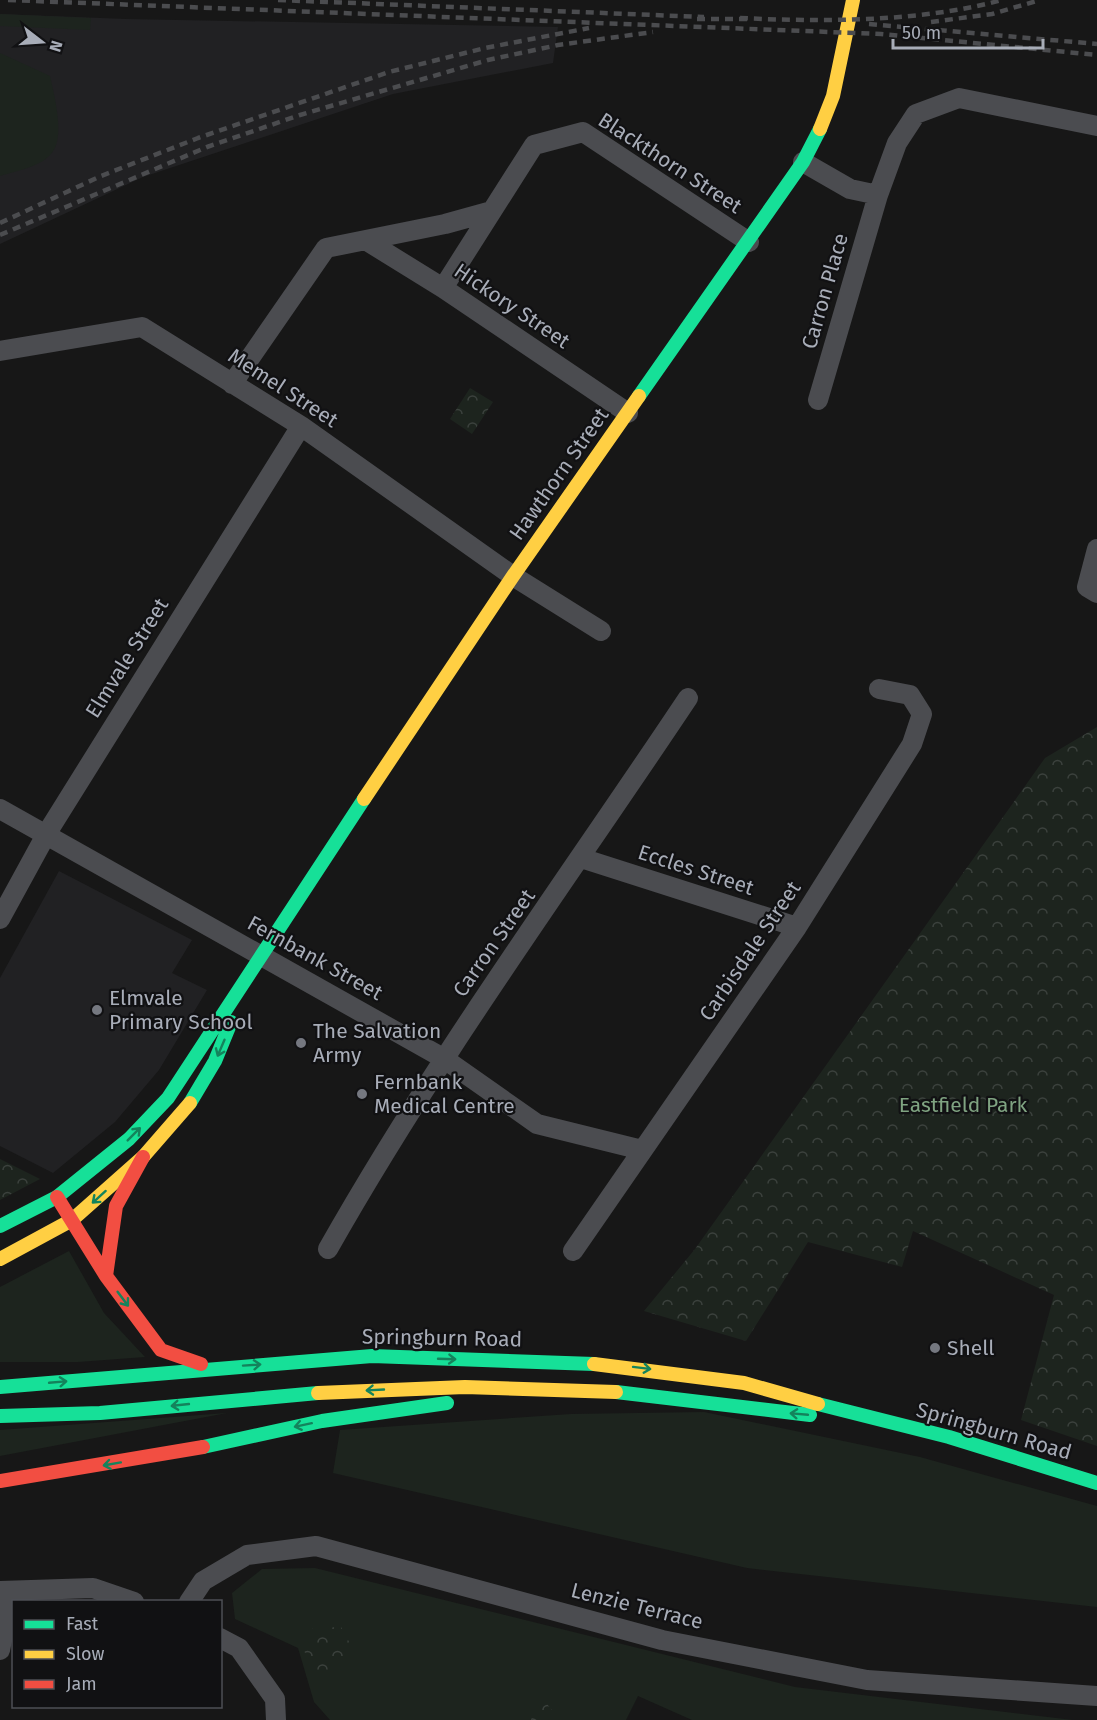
<svg xmlns="http://www.w3.org/2000/svg" width="1097" height="1720" font-family="'Fira Sans',sans-serif">
<style>
.built{fill:#212123}
.grass{fill:#1d241e}
.park{fill:url(#park-crowns)}
.lines{fill:none;stroke-linecap:round;stroke-linejoin:round}
.street{stroke:#4b4c50;stroke-width:20}
.fast{stroke:#16e098;stroke-width:14}
.slow{stroke:#ffcf43;stroke-width:14}
.jam{stroke:#f24e42;stroke-width:14}
.rail{stroke:#4b4c4f;stroke-width:4.5;stroke-dasharray:8 6;stroke-linecap:butt}
.oneway{stroke:#14835c}
.poi-dot{fill:#757880;stroke:#111113;stroke-width:2}
.labels{text-anchor:middle;dominant-baseline:central;stroke-width:4.5;stroke-linejoin:round;paint-order:stroke}
.street-label{font-size:21px;fill:#a8adb8;stroke:#111113}
.poi-label{font-size:21px;fill:#a8adb8;stroke:#111113;text-anchor:start}
.park-label{font-size:21px;fill:#7fa381;stroke:#111113}
</style>
<defs>
<pattern id="park-crowns" width="20" height="18" patternUnits="userSpaceOnUse" patternTransform="scale(1.5)"><rect width="20" height="18" fill="#1d241e"/><path d="M2 6a3 3 0 1 1 6 0M12 15a3 3 0 1 1 6 0" fill="none" stroke="#3b413d"/></pattern>
</defs>
<rect width="100%" height="100%" fill="#171717"/>
<path class="built" d="M0 14 126 19 558 27 553 63 393 94 143 177 0 244Z
M59 871 192 940 172 973 207 990 159 1070 115 1122 53 1173 0 1146V978Z"/>
<path class="grass" d="M0 14 91 18 90 30 0 26Z
M0 53 50 76C54 95 66 138 51 154 40 167 16 171 0 176Z
M69 1251 104 1313 145 1357 78 1362H0V1287Z
M704 1412 920 1457 1097 1506V1607L747 1568 333 1473 340 1430 571 1414Z
M227 1413 0 1456V1430Z
M315 1568 795 1687 1073 1720H692L638 1696 626 1720H330L314 1702 298 1648 235 1619 232 1593 262 1569Z"/>
<path class="park" d="M470 388 493 402 472 434 450 419Z
M1097 727V1446L1021 1420 1054 1295 913 1231 902 1267 808 1242 746 1341 644 1311 695 1249 1045 758Z
M0 1159 40 1179 0 1200Z
M341 1627 354 1651 340 1673 317 1675 304 1651 313 1628Z
M536 1698 544 1700 554 1713 552 1720H531Z"/>
<g class="lines">
<path class="street" d="M803 162 850 189 878 195
M367 241 443 288 628 413
M443 288 534 145 583 132 749 242
M0 351 142 327 301 426 513 576 601 631
M232 384 326 248 445 224 492 211
M818 400 878 195 897 143 916 114 959 98 1097 126
M1097 549 1087 587 1097 593
M0 809 443 1058 537 1124 642 1150
M581 858 797 927
M0 919 47 833 301 426
M328 1249C436 1058 566 881 688 698
M573 1251 797 927 912 744 922 714 910 695 879 689
M0 1591 93 1588 134 1602
M189 1602 203 1581 247 1555 316 1546 662 1640 867 1680 1097 1696
M220 1638 239 1648 275 1699 276 1720
M0 1650 12 1591"/>
<path class="fast" d="M639 396 803 162 820 129
M190 1103 215 1061 231 1022
M0 1226 57 1197 129 1139 168 1098 364 799
M0 1387 372 1356 594 1364
M616 1392 810 1415
M818 1404 949 1437 1097 1483
M0 1416 100 1413 318 1393
M203 1447 322 1421 447 1403"/>
<path class="slow" d="M820 129 833 96 853 0
M364 799 513 576 639 396
M0 1259 72 1220 143 1157 190 1103
M594 1364 744 1383 818 1404
M318 1393 465 1387 616 1392"/>
<path class="jam" d="M57 1197 106 1276 161 1350 201 1364
M106 1276 116 1206 143 1157
M0 1481 203 1447"/>
<path class="rail" d="M8 0 881 34 1097 55
M278 0 704 17
M740 18C824 22 921 22 1002 0
M697 19H748
M931 22 992 14 1040 0
M869 24 1097 44
M0 223 101 176 198 138 389 72 485 48 589 28
M0 235 207 147 300 115 488 60 558 45 653 32"/>
</g>
<defs><path id="oneway-shaft" d="M-6 0H5M1.5-3L5.5 0L1.5 3" fill="none" stroke-width="1.6" stroke-linecap="round" stroke-linejoin="round" transform="scale(1.5)"/></defs>
<g class="oneway">
<use href="#oneway-shaft" transform="translate(221 1048) rotate(113)"/>
<use href="#oneway-shaft" transform="translate(134 1134) rotate(-45)"/>
<use href="#oneway-shaft" transform="translate(99 1197) rotate(138)"/>
<use href="#oneway-shaft" transform="translate(123 1299) rotate(53)"/>
<use href="#oneway-shaft" transform="translate(447 1359) rotate(2)"/>
<use href="#oneway-shaft" transform="translate(252 1365) rotate(-4)"/>
<use href="#oneway-shaft" transform="translate(642 1368) rotate(7)"/>
<use href="#oneway-shaft" transform="translate(58 1382) rotate(-5)"/>
<use href="#oneway-shaft" transform="translate(375 1390) rotate(177)"/>
<use href="#oneway-shaft" transform="translate(180 1405) rotate(174)"/>
<use href="#oneway-shaft" transform="translate(799 1414) rotate(-175)"/>
<use href="#oneway-shaft" transform="translate(303 1425) rotate(168)"/>
<use href="#oneway-shaft" transform="translate(112 1464) rotate(170)"/>
</g>
<g class="poi-dot">
<circle cx="97" cy="1010" r="6"/>
<circle cx="301" cy="1043" r="6"/>
<circle cx="362" cy="1094" r="6"/>
<circle cx="935" cy="1348" r="6"/>
</g>
<g class="labels">
<g class="street-label">
<text transform="translate(670 163) rotate(33)">Blackthorn Street</text>
<text transform="translate(825 291) rotate(-74)">Carron Place</text>
<text transform="translate(512 306) rotate(34)">Hickory Street</text>
<text transform="translate(283 388) rotate(33)">Memel Street</text>
<text transform="translate(559 474) rotate(-55)">Hawthorn Street</text>
<text transform="translate(127 658) rotate(-58)">Elmvale Street</text>
<text transform="translate(696 870) rotate(18)">Eccles Street</text>
<text transform="translate(494 943) rotate(-55)">Carron Street</text>
<text transform="translate(750 951) rotate(-56)">Carbisdale Street</text>
<text transform="translate(315 958) rotate(29)">Fernbank Street</text>
<text transform="translate(442 1338) rotate(1)">Springburn Road</text>
<text transform="translate(994 1431) rotate(16)">Springburn Road</text>
<text transform="translate(637 1606) rotate(14)">Lenzie Terrace</text>
</g>
<g class="poi-label">
<text x="109" y="998">Elmvale<tspan x="109" dy="24">Primary School</tspan></text>
<text x="313" y="1031">The Salvation<tspan x="313" dy="24">Army</tspan></text>
<text x="374" y="1082">Fernbank<tspan x="374" dy="24">Medical Centre</tspan></text>
<text x="947" y="1348">Shell</text>
</g>
<g class="park-label">
<text x="963" y="1105">Eastfield Park</text>
</g>
</g>
<rect x="12" y="1600" width="210" height="108" fill="#111113" stroke="#4d4f55" stroke-width="1.5"/>
<rect x="24" y="1620" width="30" height="9" fill="#16e098" stroke="#4d4f55" stroke-width="1.5"/>
<text x="66" y="1630" font-size="18" fill="#a8adb8">Fast</text>
<rect x="24" y="1650" width="30" height="9" fill="#ffcf43" stroke="#4d4f55" stroke-width="1.5"/>
<text x="66" y="1660" font-size="18" fill="#a8adb8">Slow</text>
<rect x="24" y="1680" width="30" height="9" fill="#f24e42" stroke="#4d4f55" stroke-width="1.5"/>
<text x="66" y="1690" font-size="18" fill="#a8adb8">Jam</text>
<g transform="translate(42 42) rotate(107)" stroke="#111113" stroke-width="4.5" paint-order="stroke">
<path d="M0-4.5L10 22L0 15L-10 22Z" fill="#a8adb8"/>
<text y="-9" font-size="16" font-weight="bold" text-anchor="middle" fill="#a8adb8">N</text>
</g>
<path d="M893 39v9h150v-9" fill="none" stroke="#a8adb8" stroke-width="3"/>
<text x="902" y="39" font-size="18" fill="#a8adb8" stroke="#111113" stroke-width="4.5" paint-order="stroke">50 m</text>
</svg>
